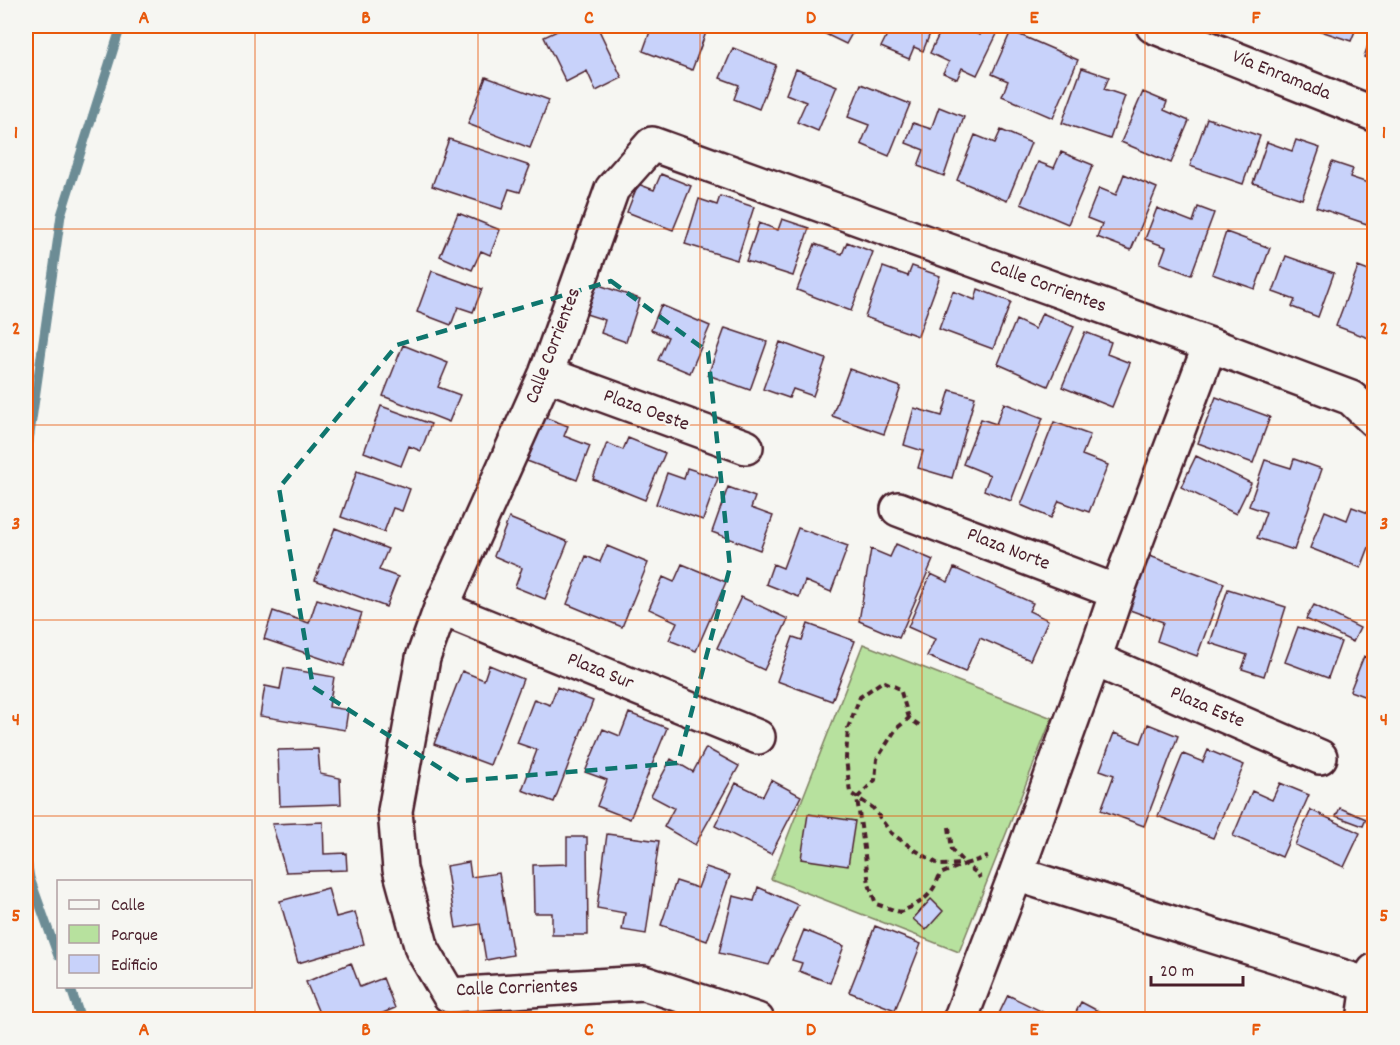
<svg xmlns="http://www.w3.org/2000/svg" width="1400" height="1045" font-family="Dekko,sans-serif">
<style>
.green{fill:#b7e19e;stroke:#808064;stroke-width:1.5}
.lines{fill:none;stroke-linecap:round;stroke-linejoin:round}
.stream{stroke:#6c8c95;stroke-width:9}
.building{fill:#c8d2fa;stroke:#4a1f2b;stroke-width:1.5}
.minor-casing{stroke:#4a1f2b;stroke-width:38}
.path{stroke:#4a1f2b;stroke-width:4;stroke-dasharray:6 4.5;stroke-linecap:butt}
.minor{stroke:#f6f6f2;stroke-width:33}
.marked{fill:none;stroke:#0f766e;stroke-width:4.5;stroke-dasharray:12 8;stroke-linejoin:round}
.grid{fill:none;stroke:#e8590c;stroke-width:1.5;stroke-opacity:0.55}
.labels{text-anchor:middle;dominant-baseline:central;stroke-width:4.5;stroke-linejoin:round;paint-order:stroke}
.street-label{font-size:20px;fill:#4a1f2b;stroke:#f6f6f2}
.neatline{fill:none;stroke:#e8590c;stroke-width:2}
.grid-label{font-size:20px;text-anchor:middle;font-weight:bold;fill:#e8590c}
</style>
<rect width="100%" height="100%" fill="#f6f6f2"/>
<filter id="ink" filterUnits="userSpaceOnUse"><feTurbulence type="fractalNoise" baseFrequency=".0167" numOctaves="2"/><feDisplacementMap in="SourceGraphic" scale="12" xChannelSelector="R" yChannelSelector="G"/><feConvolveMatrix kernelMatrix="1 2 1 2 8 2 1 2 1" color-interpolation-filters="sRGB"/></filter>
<g filter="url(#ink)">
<path class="green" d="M863 644 1052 718 959 952 771 879Z"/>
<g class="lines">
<path class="stream" d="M26 462 61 215 121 26
M26 854 30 878 58 956
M70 986 79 1013V1020"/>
</g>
<path class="building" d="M568 26H597L622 78 596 91 587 71 566 82 544 37Z
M652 26H704L708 27 692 70 643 51Z
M819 26H856L846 44 817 30Z
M866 26H933L923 51 914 47 909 59 881 47 887 35Z
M943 26H966L965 29 980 35 984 26 998 32 977 75 962 68 957 79 943 73 949 62 930 53Z
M1306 26H1357L1351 41Z
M1374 27V61L1364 57Z
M1011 31 1078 60 1053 118 1002 96 1008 81 992 74Z
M733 48 776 65 759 109 734 99 739 85 720 78Z
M1082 68 1109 77 1104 89 1125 96 1110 139 1062 123Z
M796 69 837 86 818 131 797 122 806 102 786 94Z
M486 77 549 100 530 148 468 124Z
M861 84 910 104 889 156 861 144 869 125 848 117Z
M1143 92 1167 102 1164 110 1189 121 1171 163 1121 142Z
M939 107 964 117 944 176 918 166 924 150 906 143 913 123 931 129Z
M1207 118 1260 136 1243 184 1190 166Z
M1001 130 1031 143 1007 201 957 180 975 135 995 143Z
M449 139 530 166 520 192 509 189 502 209 432 186Z
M1296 140 1320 148 1302 199 1253 183 1267 142 1292 151Z
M1061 152 1093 165 1068 224 1021 204 1038 162 1054 168Z
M1332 162 1353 169 1350 177 1374 185V203L1367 224 1316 207Z
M661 174 691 186 673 230 627 212 638 184 654 190Z
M1124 174 1157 188 1131 250 1097 237 1102 224 1087 218 1099 188 1116 195Z
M720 196 754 207 737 260 685 244 699 199 717 205Z
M1198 207 1214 213 1191 275 1160 263 1166 247 1145 239 1157 208 1193 222Z
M458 213 500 230 490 255 481 251 472 270 440 256Z
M782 219 809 228 793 276 746 261 759 223 778 230Z
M1226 232 1270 248 1255 289 1212 274Z
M847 242 873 252 851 311 797 290 815 244 842 254Z
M1286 256 1334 273 1318 317 1292 307 1295 300 1273 292Z
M912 266 940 276 918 336 865 317 883 267 908 276Z
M1358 267 1374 273V340L1336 326Z
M432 271 482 289 473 312 458 307 451 325 417 312Z
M596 284 640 299 626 342 601 333 605 320 586 314Z
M978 289 1011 302 993 349 939 329 953 291 975 300Z
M661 305 710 326 690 373 658 360 668 337 651 330Z
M1042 313 1074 327 1048 386 998 364 1016 320 1035 329Z
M725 328 767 342 750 390 708 375Z
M1085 332 1111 342 1107 354 1130 363 1112 407 1062 387Z
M780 342 826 359 813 396 793 389 789 398 763 389Z
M403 345 448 363 438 387 460 395 449 422 383 396Z
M849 369 901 387 884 434 832 416Z
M950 390 975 397 952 478 918 468 923 451 904 445 914 408 942 416Z
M1216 397 1270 417 1253 463 1198 443Z
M1004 403 1043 418 1011 501 984 490 990 475 963 464 981 419 996 424Z
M381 406 431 424 421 451 409 446 401 466 364 452Z
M544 417 568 426 564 436 590 446 577 480 527 461Z
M1054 422 1090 435 1082 455 1108 465 1089 512 1059 501 1051 518 1021 505Z
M628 438 665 453 645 500 593 479 607 443 623 450Z
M1196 456 1251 483 1236 514 1181 487Z
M1294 459 1322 469 1294 550 1257 538 1266 512 1249 506 1265 460 1291 468Z
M687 468 718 478 703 520 656 504 667 473 684 479Z
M357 471 410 489 402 511 393 508 384 532 341 517Z
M728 487 755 497 751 508 773 516 760 550 712 532Z
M1352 507 1374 515V534L1361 568 1310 548 1325 511 1347 520Z
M509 518 568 542 545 599 515 587 522 568 494 556Z
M335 528 388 549 379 570 398 577 386 607 315 580Z
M798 528 848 546 831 592 805 581 799 597 766 584 773 564 783 568Z
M896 544 933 560 899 638 859 621 871 549 890 557Z
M607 546 648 563 622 627 567 604 586 556 600 562Z
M1147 555 1224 583 1197 656 1157 641 1163 622 1127 609Z
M682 564 726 582 696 651 669 640 677 622 649 609 663 577 674 582Z
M954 568 1033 603 1029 611 1048 620 1030 660 980 638 965 672 927 656 935 639 908 627 931 574 948 582Z
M1228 589 1286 607 1264 676 1242 669 1247 655 1210 643Z
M741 597 788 619 764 670 717 648Z
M317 599 362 613 344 666 264 639 273 611 309 623Z
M1314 605 1360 628 1353 642 1306 619Z
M808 624 855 641 832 701 777 681 793 637 802 640Z
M1298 627 1341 642 1328 678 1285 662Z
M1364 656 1374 660V700L1350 691Z
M489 665 523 679 490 765 434 744 462 671 484 680Z
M284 668 334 677 329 707 348 710 345 730 260 716 265 686 280 689Z
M557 687 593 701 554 802 522 790 537 750 517 743 534 699 550 705Z
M629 713 667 728 630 819 597 806 607 780 585 772 603 729 620 736Z
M1148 724 1178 736 1144 826 1101 810 1114 775 1100 770 1114 733 1141 743Z
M706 748 739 766 695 845 664 827 674 808 651 796 671 759 693 772Z
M318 749 320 774 340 778 341 804 280 806 278 750Z
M1208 750 1244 765 1213 838 1158 816 1183 754 1203 762Z
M771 780 801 796 771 854 715 826 736 783 763 796Z
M1280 783 1309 795 1282 857 1233 836 1252 791 1272 800Z
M1340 808 1366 819 1363 826 1336 816Z
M1311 810 1360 833 1344 867 1295 845Z
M808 814 855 821 848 866 801 859Z
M323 822 324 854 346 853 347 870 286 872 272 824Z
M607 834 659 841 646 934 622 930 625 913 597 908Z
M567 837H587L588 935H552V913H534L533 865 567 864Z
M469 862 471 877 499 873 513 955 486 960 480 924 456 928 446 866Z
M706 867 730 875 707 941 661 925 676 881 698 888Z
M758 887 798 905 769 965 719 953 733 896 754 901Z
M328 888 336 917 355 912 364 944 298 963 280 901Z
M931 899 943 911 926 930 913 919Z
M875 926 921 944 895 1010 849 992Z
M804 930 844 946 830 983 799 971 802 963 792 960Z
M351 963 360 987 383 978 395 1008 366 1020H322L306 982Z
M1008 995 1055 1018 1054 1020H996Z
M1081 1002 1115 1020H1072Z
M577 1015 610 1016V1020H577Z"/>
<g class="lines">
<g class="minor-casing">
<path id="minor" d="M1153 26 1374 114
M546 374 746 447
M898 509 1117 592
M441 608 758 737
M1094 659 1320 757
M1016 874 1369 985
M757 1020 644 983 449 995 422 949 400 869 395 811 423 658 441 608 546 374 612 189 652 144 1210 345 1351 398 1374 420
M960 1020 1016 874 1094 659 1117 592 1210 345
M1364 1020 1369 985 1374 971"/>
</g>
<path class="path" d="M909 718 900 689 883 681 860 697 848 728 846 758 850 793 873 808 891 833 915 850 940 865 962 864
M919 725 909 718 896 729 877 759 875 780 857 798 869 884 876 904 900 912C921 903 932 897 940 874L965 864 978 874 980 878
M949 827 952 850 965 864 988 857"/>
<use href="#minor" class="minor"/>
</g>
</g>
<path class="marked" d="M611 281 708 352 730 567 678 763 460 781 313 687 279 488 397 345Z"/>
<path class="grid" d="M255 26V1020M478 26V1020M700 26V1020M922 26V1020M1145 26V1020M26 229H1374M26 425H1374M26 620H1374M26 816H1374"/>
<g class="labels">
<g class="street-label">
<text transform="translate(1281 76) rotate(22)">Vía Enramada</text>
<text transform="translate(1048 287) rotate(20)">Calle Corrientes</text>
<text transform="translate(554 346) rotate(-69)">Calle Corrientes</text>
<text transform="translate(646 411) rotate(20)">Plaza Oeste</text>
<text transform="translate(1008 550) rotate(21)">Plaza Norte</text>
<text transform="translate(600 672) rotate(22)">Plaza Sur</text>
<text transform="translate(1207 708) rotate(23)">Plaza Este</text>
<text transform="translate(517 989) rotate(-2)">Calle Corrientes</text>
</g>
</g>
<rect width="1400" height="1045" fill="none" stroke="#f6f6f2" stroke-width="66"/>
<rect x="57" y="880" width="195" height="108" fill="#f6f6f2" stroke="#b1a0a2" stroke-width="1.5"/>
<rect x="69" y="900" width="30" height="9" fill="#f6f6f2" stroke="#b1a0a2" stroke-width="1.5"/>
<text x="111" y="910" font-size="18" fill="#4a1f2b">Calle</text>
<rect x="69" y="925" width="30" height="18" fill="#b7e19e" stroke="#b1a0a2" stroke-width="1.5"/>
<text x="111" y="940" font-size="18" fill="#4a1f2b">Parque</text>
<rect x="69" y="955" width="30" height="18" fill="#c8d2fa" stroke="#b1a0a2" stroke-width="1.5"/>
<text x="111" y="970" font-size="18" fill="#4a1f2b">Edificio</text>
<path d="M1151 976v9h92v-9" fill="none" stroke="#4a1f2b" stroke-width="3"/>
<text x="1160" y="976" font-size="18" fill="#4a1f2b" stroke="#f6f6f2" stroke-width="4.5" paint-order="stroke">20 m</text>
<rect x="33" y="33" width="1334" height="979" class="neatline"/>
<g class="grid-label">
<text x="144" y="23">A</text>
<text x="366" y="23">B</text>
<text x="589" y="23">C</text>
<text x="811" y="23">D</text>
<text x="1034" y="23">E</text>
<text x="1256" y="23">F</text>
<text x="16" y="138">1</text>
<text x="1384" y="138">1</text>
<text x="16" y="334">2</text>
<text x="1384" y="334">2</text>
<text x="16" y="529">3</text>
<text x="1384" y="529">3</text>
<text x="16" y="725">4</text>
<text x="1384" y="725">4</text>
<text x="16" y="921">5</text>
<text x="1384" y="921">5</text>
<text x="144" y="1035">A</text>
<text x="366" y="1035">B</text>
<text x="589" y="1035">C</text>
<text x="811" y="1035">D</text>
<text x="1034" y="1035">E</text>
<text x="1256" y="1035">F</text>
</g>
</svg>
